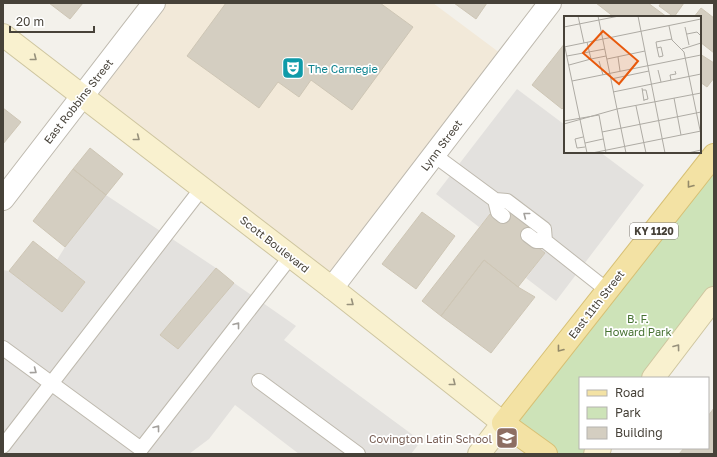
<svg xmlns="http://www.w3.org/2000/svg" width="717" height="457" font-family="'Golos Text',sans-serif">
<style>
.commercial{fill:#f2e9d9}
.education{fill:#ebe6d6}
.green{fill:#cde3b8}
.parking{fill:#e3e1de}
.building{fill:#d4cec1;stroke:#cec6b5}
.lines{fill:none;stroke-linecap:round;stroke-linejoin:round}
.service-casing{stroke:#beb9ae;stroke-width:16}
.minor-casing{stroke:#beb9ae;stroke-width:24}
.secondary-casing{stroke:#cec59f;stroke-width:24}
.primary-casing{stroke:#d7c075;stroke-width:24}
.service{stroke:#fff;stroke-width:14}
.minor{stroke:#fff;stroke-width:22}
.secondary{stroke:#f9f1cf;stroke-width:22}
.primary{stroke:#f3e2a4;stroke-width:22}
.oneway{stroke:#97917c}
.oneway2{stroke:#948a69}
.oneway3{stroke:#a3a09c}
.labels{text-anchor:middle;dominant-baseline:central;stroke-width:3.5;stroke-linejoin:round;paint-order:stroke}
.shield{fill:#fff;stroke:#7e7b74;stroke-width:1}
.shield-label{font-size:10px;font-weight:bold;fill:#474239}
.culture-label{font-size:11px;fill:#0d838f;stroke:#fff;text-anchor:start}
.street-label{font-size:11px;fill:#474239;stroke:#fff}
.park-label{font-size:11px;fill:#477233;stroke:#fff}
.education-label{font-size:11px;fill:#785e54;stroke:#fff;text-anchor:end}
.inset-road{fill:none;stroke:#aeaba4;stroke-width:1}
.view{fill:#e8590c;fill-opacity:0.15;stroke:#e8590c;stroke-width:2}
.inset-edge{fill:none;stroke:#474239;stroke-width:2}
</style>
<rect width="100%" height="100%" fill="#f3f1eb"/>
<path class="commercial" d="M154 3H433L508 59 332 288 82 96Z"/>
<path class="education" d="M503 423 545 454H479Z"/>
<path class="green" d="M714 155V298L653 378H580V448H600L595 454H546L503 423Z"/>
<path class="parking" d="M517 89 565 125V152H600L644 185 556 301 526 278 545 253 526 238 541 217 523 203 506 226 490 214 479 227 436 194Z
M106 195 216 268 160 335 178 349 234 283 296 326 284 340 421 441 411 454H299L235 405 209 439 189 454H3V270L9 271 62 312 85 282 57 260 65 247Z"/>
<path class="building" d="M49 3H83L70 19Z
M226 3H380L413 27 352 110 311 80 299 97 278 82 259 108 187 56Z
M454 3H487L476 19Z
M596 3H648L667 17H614Z
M661 3H684L674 17 659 6Z
M701 8 714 18V53L700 42V17H694Z
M565 43V106L562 109 532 85Z
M700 54 714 63V78L707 87 700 82Z
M3 108 21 122 3 144Z
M90 148 123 174 106 195 73 169Z
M73 169 106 195 65 247 33 221Z
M512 206 536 225 526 238 545 253 518 287 484 260 441 316 422 301 490 214 499 222Z
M422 212 455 236 416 289 382 264Z
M33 241 85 282 62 312 9 271Z
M484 260 518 287 535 297 491 353 441 316Z
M216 268 234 283 178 349 160 335Z
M714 408V454H679L684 448H708V416Z"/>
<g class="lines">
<g class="service-casing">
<path id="service" d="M434 155 495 200 507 201 544 229 545 241
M495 200 498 212 503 216
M528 235 536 241H545L607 290
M3 348 141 449 291 256
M259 381 358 454
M3 446 202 188"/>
</g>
<g class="minor-casing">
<path id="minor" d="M3 199 154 3
M332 288 550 3"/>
</g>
<g class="secondary-casing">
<path id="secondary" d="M3 35 332 288 503 423 479 454
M653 378 714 298
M595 454 600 448"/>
</g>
<g class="primary-casing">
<path id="primary" d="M546 454 503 423 714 155"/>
</g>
<use href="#service" class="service"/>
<use href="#minor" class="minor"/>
<use href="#secondary" class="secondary"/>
<use href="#primary" class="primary"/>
</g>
<defs><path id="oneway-chevron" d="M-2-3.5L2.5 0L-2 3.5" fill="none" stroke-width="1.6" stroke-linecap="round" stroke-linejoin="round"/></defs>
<g class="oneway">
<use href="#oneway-chevron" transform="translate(34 58) rotate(38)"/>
<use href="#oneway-chevron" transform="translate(137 138) rotate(38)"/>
<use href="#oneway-chevron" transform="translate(351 303) rotate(38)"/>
<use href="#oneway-chevron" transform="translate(677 347) rotate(-53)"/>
<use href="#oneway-chevron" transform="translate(453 383) rotate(38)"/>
</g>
<g class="oneway2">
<use href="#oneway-chevron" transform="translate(690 185) rotate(128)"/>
<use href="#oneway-chevron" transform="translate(560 349) rotate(128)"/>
</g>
<g class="oneway3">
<use href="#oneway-chevron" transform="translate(526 215) rotate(-142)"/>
<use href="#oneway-chevron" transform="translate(237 325) rotate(-52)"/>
<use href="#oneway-chevron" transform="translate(34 371) rotate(37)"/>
<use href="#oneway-chevron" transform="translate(157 428) rotate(-52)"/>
</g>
<defs>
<g id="theatre-square" transform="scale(1.15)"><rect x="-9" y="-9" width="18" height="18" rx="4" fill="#0f9aa8" stroke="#fff"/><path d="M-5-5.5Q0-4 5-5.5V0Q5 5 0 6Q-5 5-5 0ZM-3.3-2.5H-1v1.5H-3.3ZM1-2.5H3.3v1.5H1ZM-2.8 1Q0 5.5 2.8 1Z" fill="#fff"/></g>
<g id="school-square" transform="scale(1.15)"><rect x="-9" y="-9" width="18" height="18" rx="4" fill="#8d6e63" stroke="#fff"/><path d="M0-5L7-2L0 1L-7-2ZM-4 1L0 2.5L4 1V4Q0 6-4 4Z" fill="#fff"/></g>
</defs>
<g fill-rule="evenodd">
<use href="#theatre-square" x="293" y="68"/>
<use href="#school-square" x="507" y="438"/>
</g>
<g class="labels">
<rect class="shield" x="630" y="223" width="48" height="16" rx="3"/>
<g class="shield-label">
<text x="654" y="231">KY 1120</text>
</g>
<g class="culture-label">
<text x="308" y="68">The Carnegie</text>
</g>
<g class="street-label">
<text transform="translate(78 101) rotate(-52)">East Robbins Street</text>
<text transform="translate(441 145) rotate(-53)">Lynn Street</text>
<text transform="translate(275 244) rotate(38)">Scott Boulevard</text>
<text transform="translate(596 304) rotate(-52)">East 11th Street</text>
</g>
<g class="park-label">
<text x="638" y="318">B. F.<tspan x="638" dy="13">Howard Park</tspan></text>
</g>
<g class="education-label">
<text x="492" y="438">Covington Latin School</text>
</g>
</g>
<g transform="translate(564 16)">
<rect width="137" height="137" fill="#f3f1eb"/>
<path class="inset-road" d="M14 0 20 27M34 0 62 137M74 0 101 137M105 10 108 24 120 36 137 119M0 11 55 0M121 11 125 29M123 18 133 16 137 20M23 26 27 43 42 40M0 27 23 137M0 31 137 3M93 32 97 31 99 40 95 41 93 32 92 26 108 23M118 33 137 27M3 40 41 33M54 41 56 55M43 43 81 35M35 45 39 59M5 49 27 43M94 54 97 66M47 63 85 55M107 64 106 59 112 58 111 55M8 65 137 39M78 72 80 85M78 74H82L84 83 80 84M49 76 137 58M110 82 117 119M72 90 82 137M35 99 42 137M0 105 35 99M0 108 53 93 137 77M38 116 137 96M19 121 11 123 13 132 21 131M21 127 39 123M28 137 137 115M124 137 137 134"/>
<path class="view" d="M39 15 74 45 55 68 19 37Z"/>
<rect width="137" height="137" class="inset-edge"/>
</g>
<rect width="717" height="457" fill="none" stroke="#474239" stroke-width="8"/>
<rect x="579" y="377" width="130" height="72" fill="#ffffff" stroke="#b5b3b0"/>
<rect x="587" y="390" width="20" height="6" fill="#f3e2a4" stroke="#b5b3b0"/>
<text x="615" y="397" font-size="12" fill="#474239">Road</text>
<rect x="587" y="407" width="20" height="12" fill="#cde3b8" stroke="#b5b3b0"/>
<text x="615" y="417" font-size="12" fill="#474239">Park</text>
<rect x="587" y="427" width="20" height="12" fill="#d4cec1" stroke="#b5b3b0"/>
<text x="615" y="437" font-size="12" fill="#474239">Building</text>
<path d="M10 26v6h84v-6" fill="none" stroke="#474239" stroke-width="2"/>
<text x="16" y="26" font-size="12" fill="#474239" stroke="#ffffff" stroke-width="3" paint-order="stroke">20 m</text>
</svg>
